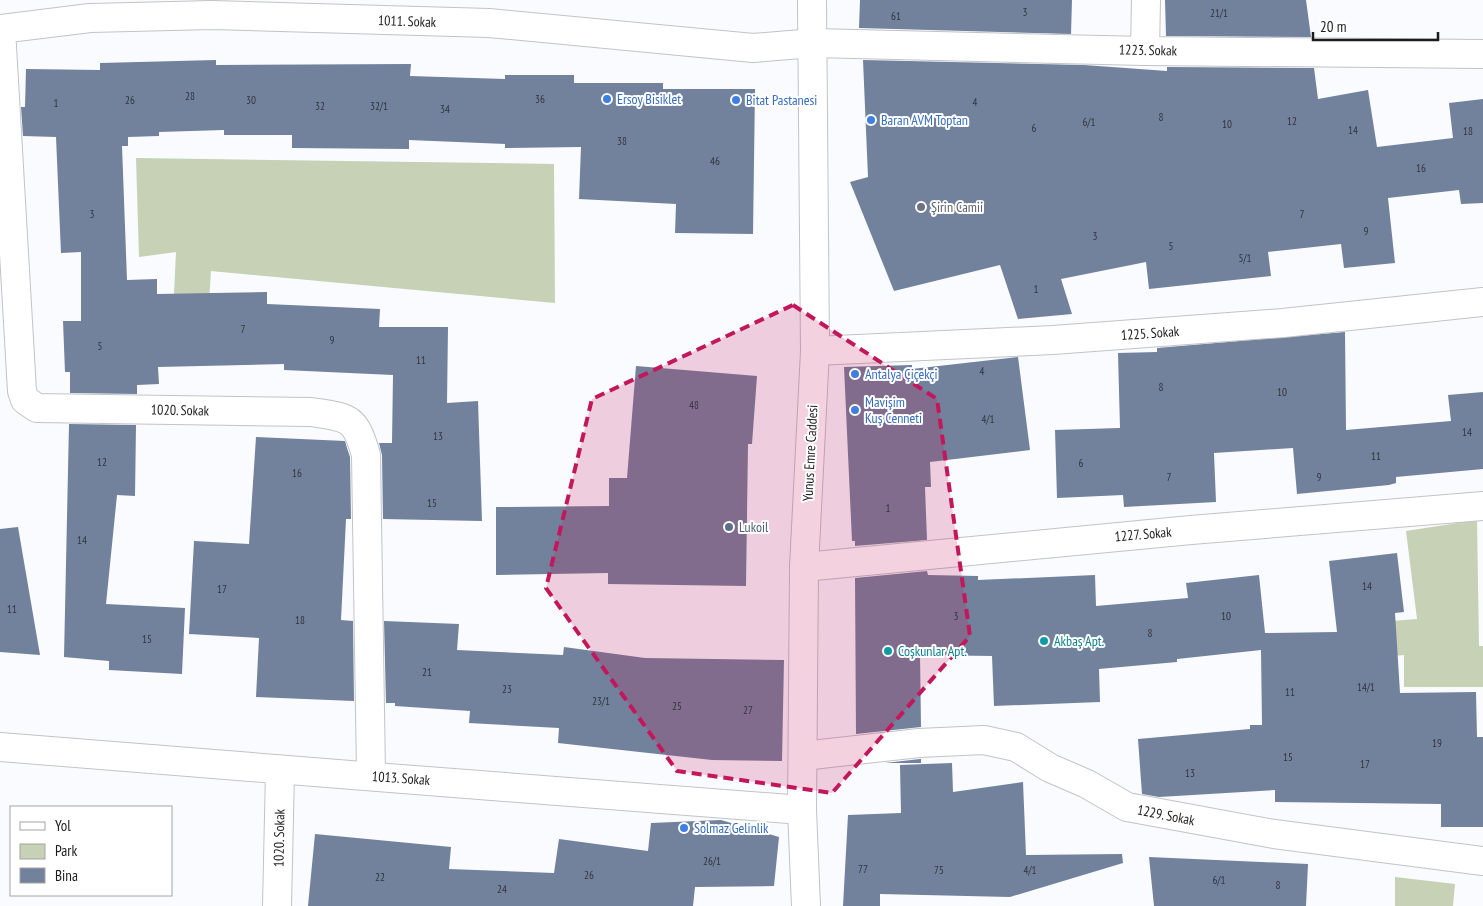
<svg xmlns="http://www.w3.org/2000/svg" width="1483" height="906" font-family="'PT Sans Narrow',sans-serif">
<style>
.green{fill:#c6d1b6}
.building{fill:#72819c}
.lines{fill:none;stroke-linecap:round;stroke-linejoin:round}
.minor-casing{stroke:#c1c3c7;stroke-width:30}
.major-casing{stroke:#c1c3c7;stroke-width:30}
.minor{stroke:#fff;stroke-width:28}
.major{stroke:#fff;stroke-width:28}
.marked{fill:#c2185b;fill-opacity:0.2;stroke:#c2185b;stroke-width:4;stroke-dasharray:10 6;stroke-linejoin:round}
.shop-dot{fill:#3f7fe0;stroke:#fff;stroke-width:2}
.worship-dot{fill:#6b7280;stroke:#fff;stroke-width:2}
.service-dot{fill:#5c6f8a;stroke:#fff;stroke-width:2}
.culture-dot{fill:#0f9aa8;stroke:#fff;stroke-width:2}
.labels{text-anchor:middle;dominant-baseline:central;stroke-width:4;stroke-linejoin:round;paint-order:stroke}
.number-label{font-size:11px;fill:#31353d}
.street-label{font-size:14px;fill:#1b1c1d;stroke:#fff}
.shop-label{font-size:14px;fill:#366cbe;stroke:#fff;text-anchor:start}
.worship-label{font-size:14px;fill:#5b616d;stroke:#fff;text-anchor:start}
.service-label{font-size:14px;fill:#4e5e75;stroke:#fff;text-anchor:start}
.culture-label{font-size:14px;fill:#0d838f;stroke:#fff;text-anchor:start}
</style>
<rect width="100%" height="100%" fill="#f9fbff"/>
<path class="green" d="M136 158 554 164 555 303 211 271 207 332 172 335 176 252 139 257Z
M1477 520 1479 646H1483V687H1404V655L1370 658 1367 623 1417 619 1406 531Z
M1395 877 1455 884 1453 906H1395Z"/>
<path class="building" d="M860 0H1072L1071 34 859 28Z
M1165 0H1306L1311 37 1166 36Z
M216 60V65L411 64 410 76 505 79V75H574V83H663V89H755L753 234 675 233 676 204 579 199 581 147 505 148V144L409 140V149L292 148V135H224V130L159 132V136L128 137V146H122L127 280 157 279V294L267 292V304L380 309 379 327H448L447 403 478 401 482 521 383 519 382 455 379 443H392L393 375 284 370V364L158 367 159 384 137 385V394L70 393V372H65L63 321H81V252L61 253 56 137 23 136 21 107H25L26 69 100 70V63Z
M863 60 1084 65 1167 71V67L1314 68 1318 99 1368 90 1377 147 1453 138 1449 103 1483 99V203L1461 204 1459 190 1388 198 1395 263 1344 268 1341 244 1268 252 1271 276 1149 289 1146 262 1061 279 1072 314 1018 319 1000 265 894 291 850 182 868 177Z
M1345 332 1346 430 1451 421 1448 395 1483 392V469L1396 477V483L1389 485 1297 494 1293 448 1214 453 1216 502 1124 507 1123 495 1057 498 1055 430 1120 428 1118 353 1157 352V348Z
M1018 357 1030 450 930 462 931 487H925L927 540 855 546V541H852L844 367 912 365V369Z
M636 366 757 376 752 444H748L746 586 608 584V573L496 575V507L609 506V478H627Z
M69 424 136 425 135 496 117 495 106 604 185 608 182 674 109 670V661L64 657Z
M256 437 345 441 347 448 350 457 351 519H346L341 620 353 621 354 701 256 697 259 638 189 634 194 541 249 544Z
M18 527 40 655 0 652V529Z
M1397 553 1404 612 1395 613 1400 693 1476 692 1477 737H1483V827H1441V804L1275 802V790L1159 797 1142 794 1138 739 1250 729V725H1262L1261 650 1177 659V662L1099 669 1100 702 994 706 992 656 920 655 921 727 856 734 855 578 927 571 928 575 978 576V580L1095 575 1096 606 1188 598 1186 583 1259 575 1265 633 1337 632 1329 561Z
M384 621 459 624 457 650 563 655 564 647 645 658 784 660 782 761 712 760 558 743 559 728 469 723 470 711 395 706V703H386Z
M921 759V763H885L920 759Z
M952 763 953 792 1023 782 1026 855 1122 854 1123 863 1010 897 880 894V906H843L848 815 901 813 900 765Z
M721 820 779 837 774 886 695 887 693 906H308L315 834 451 847 449 869 554 873 559 839 648 851 651 823Z
M1149 857 1308 864 1306 906H1154Z"/>
<g class="lines">
<g class="minor-casing">
<path id="minor" d="M0 29 90 18 212 15 489 23 753 48 814 43 1145 51 1483 54
M1 29 22 391 25 400 37 408 311 412C349 418 355 416 366 455L371 775
M1145 51 1146 0
M815 351 1053 340 1283 323 1483 302
M804 567 1191 530 1483 506
M0 747C267 770 535 788 802 810
M803 756 919 743 984 740 1016 747 1050 768 1087 784 1127 807 1274 834 1483 861
M277 906 280 771"/>
</g>
<g class="major-casing">
<path id="major" d="M806 906 802 810 804 567 815 351 812 0"/>
</g>
<use href="#minor" class="minor"/>
<use href="#major" class="major"/>
</g>
<path class="marked" d="M793 305 937 399 970 636 832 793 677 771 546 588 592 399Z"/>
<g class="shop-dot">
<circle cx="607" cy="99" r="5"/>
<circle cx="736" cy="100" r="5"/>
<circle cx="871" cy="120" r="5"/>
<circle cx="855" cy="374" r="5"/>
<circle cx="855" cy="410" r="5"/>
<circle cx="684" cy="828" r="5"/>
</g>
<circle class="worship-dot" cx="921" cy="207" r="5"/>
<circle class="service-dot" cx="729" cy="527" r="5"/>
<g class="culture-dot">
<circle cx="1044" cy="641" r="5"/>
<circle cx="888" cy="651" r="5"/>
</g>
<g class="labels">
<g class="number-label">
<text x="1025" y="12">3</text>
<text x="1219" y="13">21/1</text>
<text x="896" y="16">61</text>
<text x="190" y="96">28</text>
<text x="540" y="99">36</text>
<text x="130" y="100">26</text>
<text x="251" y="100">30</text>
<text x="975" y="102">4</text>
<text x="56" y="103">1</text>
<text x="320" y="106">32</text>
<text x="379" y="106">32/1</text>
<text x="445" y="109">34</text>
<text x="1161" y="117">8</text>
<text x="1292" y="121">12</text>
<text x="1089" y="122">6/1</text>
<text x="1227" y="124">10</text>
<text x="1034" y="128">6</text>
<text x="1353" y="130">14</text>
<text x="1468" y="131">18</text>
<text x="622" y="141">38</text>
<text x="715" y="161">46</text>
<text x="1421" y="168">16</text>
<text x="92" y="214">3</text>
<text x="1302" y="214">7</text>
<text x="1366" y="231">9</text>
<text x="1095" y="236">3</text>
<text x="1171" y="246">5</text>
<text x="1245" y="258">5/1</text>
<text x="1036" y="289">1</text>
<text x="243" y="329">7</text>
<text x="332" y="340">9</text>
<text x="100" y="346">5</text>
<text x="421" y="360">11</text>
<text x="982" y="371">4</text>
<text x="1161" y="387">8</text>
<text x="1282" y="392">10</text>
<text x="694" y="405">48</text>
<text x="988" y="419">4/1</text>
<text x="1467" y="432">14</text>
<text x="438" y="436">13</text>
<text x="1376" y="456">11</text>
<text x="102" y="462">12</text>
<text x="1081" y="463">6</text>
<text x="297" y="473">16</text>
<text x="1169" y="477">7</text>
<text x="1319" y="477">9</text>
<text x="432" y="503">15</text>
<text x="888" y="508">1</text>
<text x="82" y="540">14</text>
<text x="1367" y="586">14</text>
<text x="222" y="589">17</text>
<text x="12" y="609">11</text>
<text x="956" y="616">3</text>
<text x="1226" y="616">10</text>
<text x="300" y="620">18</text>
<text x="1150" y="633">8</text>
<text x="147" y="639">15</text>
<text x="427" y="672">21</text>
<text x="1366" y="687">14/1</text>
<text x="507" y="689">23</text>
<text x="1290" y="692">11</text>
<text x="601" y="701">23/1</text>
<text x="677" y="706">25</text>
<text x="748" y="710">27</text>
<text x="1437" y="743">19</text>
<text x="1288" y="757">15</text>
<text x="1365" y="764">17</text>
<text x="1190" y="773">13</text>
<text x="712" y="861">26/1</text>
<text x="863" y="869">77</text>
<text x="939" y="870">75</text>
<text x="1030" y="870">4/1</text>
<text x="589" y="875">26</text>
<text x="380" y="877">22</text>
<text x="1219" y="880">6/1</text>
<text x="1278" y="885">8</text>
<text x="502" y="889">24</text>
</g>
<g class="street-label">
<text transform="translate(407 21) rotate(2)">1011. Sokak</text>
<text transform="translate(1148 50) rotate(1)">1223. Sokak</text>
<text transform="translate(1150 333) rotate(-4)">1225. Sokak</text>
<text transform="translate(180 410) rotate(1)">1020. Sokak</text>
<text transform="translate(810 453) rotate(-87)">Yunus Emre Caddesi</text>
<text transform="translate(1143 534) rotate(-5)">1227. Sokak</text>
<text transform="translate(401 778) rotate(4)">1013. Sokak</text>
<text transform="translate(1166 815) rotate(11)">1229. Sokak</text>
<text transform="translate(279 838) rotate(-89)">1020. Sokak</text>
</g>
<g class="shop-label">
<text x="617" y="99">Ersoy Bisiklet</text>
<text x="746" y="100">Bitat Pastanesi</text>
<text x="881" y="120">Baran AVM Toptan</text>
<text x="865" y="374">Antalya Çiçekçi</text>
<text x="865" y="402">Mavişim<tspan x="865" dy="16">Kuş Cenneti</tspan></text>
<text x="694" y="828">Solmaz Gelinlik</text>
</g>
<g class="worship-label">
<text x="931" y="207">Şirin Camii</text>
</g>
<g class="service-label">
<text x="739" y="527">Lukoil</text>
</g>
<g class="culture-label">
<text x="1054" y="641">Akbaş Apt.</text>
<text x="898" y="651">Coşkunlar Apt.</text>
</g>
</g>
<rect x="10" y="806" width="162" height="90" fill="#ffffff" stroke="#a4a4a5"/>
<rect x="20" y="822" width="25" height="8" fill="#ffffff" stroke="#a4a4a5"/>
<text x="55" y="831" font-size="15" fill="#1b1c1d">Yol</text>
<rect x="20" y="844" width="25" height="15" fill="#c6d1b6" stroke="#a4a4a5"/>
<text x="55" y="856" font-size="15" fill="#1b1c1d">Park</text>
<rect x="20" y="868" width="25" height="15" fill="#72819c" stroke="#a4a4a5"/>
<text x="55" y="881" font-size="15" fill="#1b1c1d">Bina</text>
<path d="M1313 32v8h125v-8" fill="none" stroke="#1b1c1d" stroke-width="2.5"/>
<text x="1320" y="32" font-size="15" fill="#1b1c1d" stroke="#ffffff" stroke-width="4" paint-order="stroke">20 m</text>
</svg>
